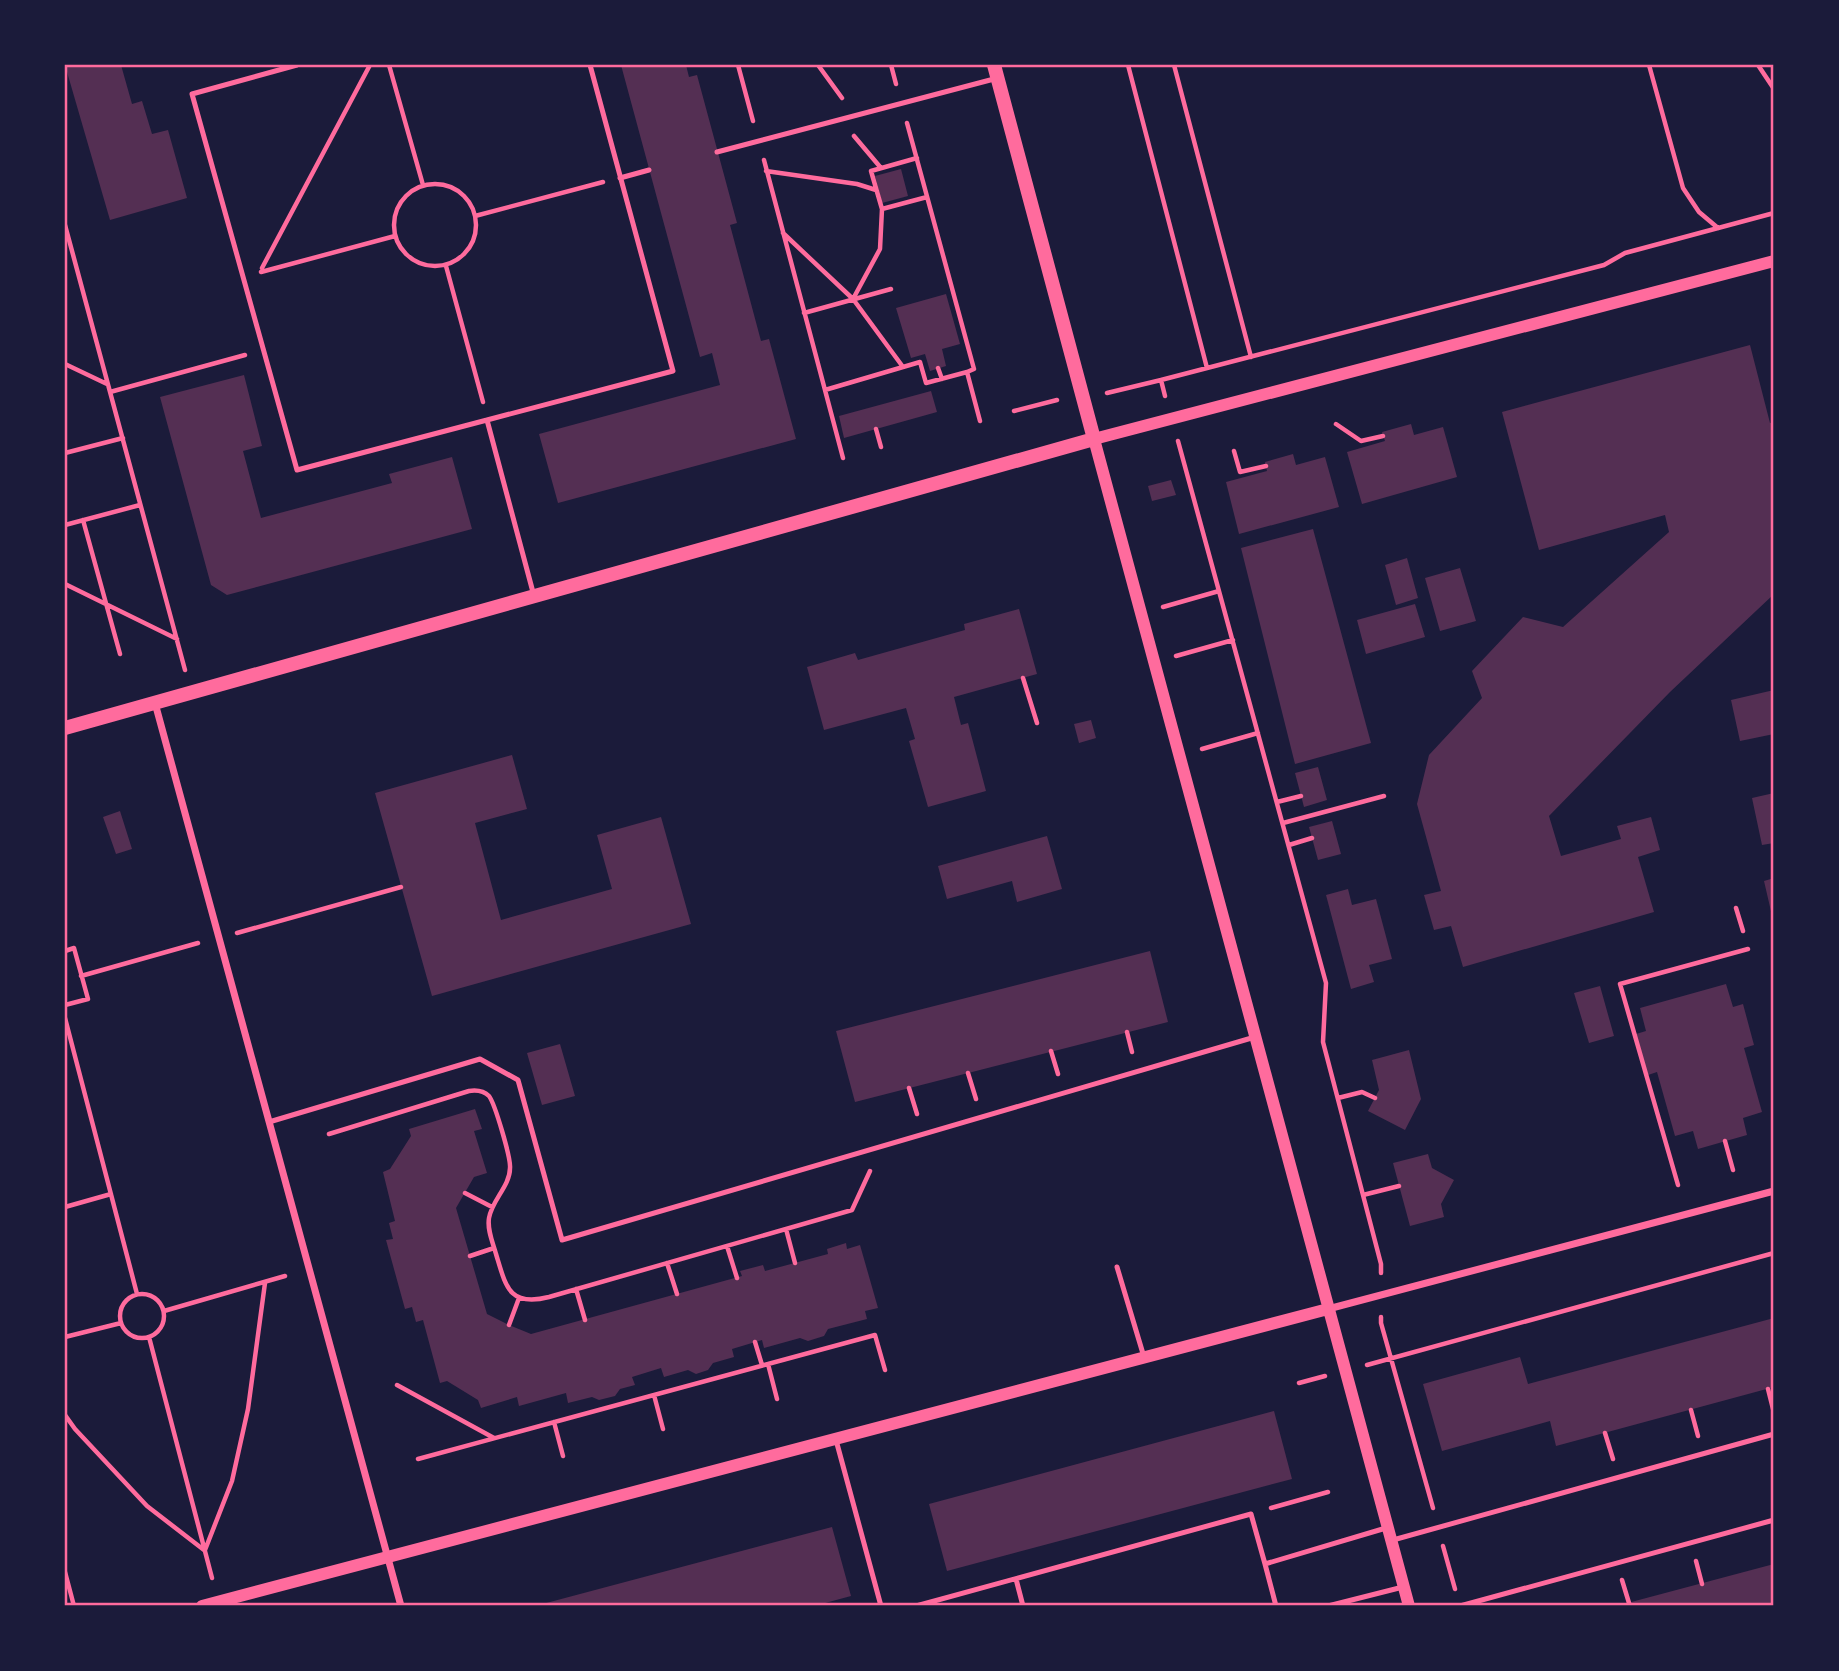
<svg xmlns="http://www.w3.org/2000/svg" width="1839" height="1671" font-family="'Open Sans',sans-serif">
<style>
.building{fill:#542f53}
.lines{fill:none;stroke-linecap:round;stroke-linejoin:round}
.path{stroke:#ff6b9d;stroke-width:4.5}
.service{stroke:#ff6b9d;stroke-width:5}
.minor{stroke:#ff6b9d;stroke-width:7}
.tertiary{stroke:#ff6b9d;stroke-width:12}
.secondary{stroke:#ff6b9d;stroke-width:14}
.neatline{fill:none;stroke:#ff6b9d;stroke-width:2.5}
</style>
<rect width="100%" height="100%" fill="#1b1b3a"/>
<path class="building" d="M65 65H121L132 104 142 101 152 134 168 130 187 198 110 220Z
M621 65H686L689 77 697 75 737 223 730 225 761 341 769 339 796 439 558 503 539 434 720 385 712 353 700 357Z
M901 169 908 196 882 203 875 176Z
M946 294 960 344 942 349 946 366 930 371 925 354 911 358 896 308Z
M1750 345 1770 423 1774 422V594L1670 692 1549 816 1561 856 1621 839 1617 826 1651 817 1660 850 1638 857 1654 912 1463 967 1451 926 1434 930 1424 895 1441 891 1417 804 1429 755 1482 698 1472 671 1523 617 1563 627 1669 532 1665 515 1539 550 1502 412Z
M244 375 262 446 243 451 261 518 392 483 389 474 452 457 472 529 227 595 211 585 160 397Z
M931 391 937 412 844 438 839 416Z
M1411 424 1414 435 1443 427 1457 477 1362 504 1347 452 1385 441 1382 432Z
M1293 454 1296 465 1325 457 1339 507 1239 534 1226 482 1267 471 1265 462Z
M1171 480 1176 495 1152 501 1148 486Z
M1313 529 1371 743 1295 764 1241 548Z
M1407 558 1418 598 1396 605 1385 565Z
M1460 568 1476 621 1440 631 1425 578Z
M1415 604 1425 637 1366 654 1357 620Z
M1019 609 1037 674 954 697 961 725 968 723 986 791 928 807 909 741 915 739 906 708 824 730 807 667 855 653 858 660 965 630 964 624Z
M1774 690V734L1740 741 1731 700Z
M1091 720 1096 738 1079 743 1074 724Z
M512 755 527 809 475 823 501 920 612 889 597 835 661 817 691 924 432 996 375 793Z
M1318 767 1327 800 1304 807 1295 773Z
M1774 793V843L1762 845 1752 798Z
M120 811 132 849 116 854 103 817Z
M1332 821 1341 854 1318 860 1309 827Z
M1047 836 1062 889 1017 902 1012 881 947 899 938 866Z
M1774 878V920H1773L1764 881Z
M1348 889 1352 905 1376 899 1392 959 1369 965 1374 982 1351 989 1326 895Z
M1150 951 1168 1022 855 1102 836 1031Z
M1726 984 1733 1007 1743 1004 1754 1045 1744 1048 1762 1112 1743 1118 1747 1135 1698 1149 1693 1131 1675 1136 1657 1072 1648 1075 1636 1034 1646 1031 1640 1008Z
M1600 986 1614 1036 1589 1043 1574 993Z
M560 1044 575 1096 542 1105 527 1053Z
M1409 1050 1421 1099 1405 1130 1368 1111 1379 1090 1372 1060Z
M475 1109 482 1129 474 1131 487 1173 474 1177 456 1208 487 1314 509 1325 531 1334 742 1276 740 1271 763 1265 765 1271 828 1254 827 1249 846 1243 847 1249 860 1245 878 1308 865 1311 867 1319 828 1329 824 1336 808 1341 800 1338 764 1348 762 1340 732 1349 734 1357 713 1363 708 1370 696 1374 688 1370 664 1377 661 1368 632 1377 635 1385 620 1389 615 1396 599 1400 592 1397 568 1403 566 1393 519 1406 517 1397 481 1408 478 1400 447 1381 440 1383 423 1320 416 1322 412 1307 405 1309 386 1240 393 1239 389 1223 395 1221 383 1172 390 1169 411 1136 409 1129Z
M1428 1154 1432 1168 1454 1180 1441 1204 1444 1217 1410 1226 1393 1163Z
M1774 1318V1387L1556 1446 1550 1421 1442 1451 1423 1384 1520 1357 1528 1384Z
M1274 1411 1292 1479 947 1571 929 1504Z
M832 1527 851 1596 814 1606H535Z
M1774 1564V1606H1620V1605Z"/>
<g class="lines">
<path class="path" d="M389 65 423 185
M738 65 753 121
M818 65 842 98
M891 65 896 84
M1128 65 1207 368
M1174 65 1251 357
M1649 65 1683 188 1699 212 1718 228
M1758 65 1774 89
M907 123 974 369 967 372
M854 136 881 168
M917 158 871 171 882 209 927 197
M764 160 843 458
M766 171 857 184 876 190
M394 225a41 41 0 1 1 82 0a41 41 0 1 1-82 0Z
M475 216 603 182
M65 225 185 670
M783 233 853 299 903 367
M446 266 483 402
M262 268 370 65
M261 272 395 236
M853 299 880 249 882 209
M804 313 891 289
M65 364 107 384
M938 368 942 379
M825 390 920 362 926 383 967 372 980 421
M110 392 245 355
M1107 393 1161 380
M1165 396 1161 380 1604 265 1625 253 1774 213
M1014 411 1057 400
M1336 424 1361 441 1383 436
M876 429 881 447
M1178 441 1326 983 1323 1042 1381 1264V1273
M1234 451 1240 472 1266 466
M65 453 123 438
M83 520 120 654
M65 525 140 505
M65 584 177 639
M1163 607 1219 591
M1176 656 1233 640
M1023 678 1037 723
M1202 749 1258 733
M1277 802 1301 796
M1283 823 1384 796
M1289 845 1312 838
M1736 908 1743 931
M237 933 401 887
M65 951 74 948 88 999 65 1005
M81 976 198 943
M65 1018 137 1294
M1127 1032 1132 1052
M1051 1051 1058 1074
M968 1073 976 1099
M909 1088 917 1114
M1338 1098 1362 1092 1375 1098
M329 1134 469 1091C476 1090 483 1090 489 1096 495 1104 511 1158 510 1168 510 1186 492 1200 489 1218 487 1230 493 1243 496 1254 506 1287 509 1307 549 1297L852 1210 870 1171
M1725 1141 1733 1170
M1678 1185 1620 984 1748 949
M465 1193 492 1207
M1363 1195 1399 1186
M65 1207 111 1194
M786 1229 795 1263
M727 1246 737 1278
M470 1256 494 1248
M667 1263 677 1294
M576 1289 585 1320
M120 1316a22 22 0 1 1 44 0a22 22 0 1 1-44 0Z
M164 1311 285 1276
M1381 1317V1323L1433 1508
M509 1325 519 1298
M65 1337 121 1323
M149 1337 212 1578
M755 1342 762 1365
M768 1364 777 1399
M1367 1365 1774 1253
M1299 1383 1325 1376
M397 1385 494 1438
M1768 1389 1774 1413
M654 1395 663 1429
M1691 1410 1698 1436
M65 1415 75 1429 147 1506 204 1550
M554 1422 563 1456
M1605 1433 1613 1459
M418 1459 875 1335 885 1370
M1271 1508 1328 1492
M1443 1546 1455 1589
M205 1550 232 1481 248 1409 265 1283
M1696 1561 1702 1584
M65 1572 74 1606
M1622 1580 1629 1603"/>
<path class="service" d="M297 65 192 94 297 470 487 420 534 596
M717 152 994 79
M620 178 649 170
M487 420 673 371 590 65
M269 1122 480 1059 518 1080 562 1240 1255 1037
M1117 1267 1144 1357
M836 1440 881 1606
M1393 1540 1774 1434
M1265 1564 1276 1606
M1016 1579 1023 1606
M916 1606 1251 1514 1265 1564 1386 1528
M1328 1606 1403 1587
M1460 1606 1774 1520"/>
<path class="minor" d="M155 703 401 1606
M1328 1309 1774 1191"/>
<path class="tertiary" d="M202 1606 1328 1309
M1409 1606 1094 439 1774 261"/>
<path class="secondary" d="M65 728 1094 439 994 65"/>
</g>
<rect width="1839" height="1671" fill="none" stroke="#1b1b3a" stroke-width="133"/>
<rect x="66" y="66" width="1706" height="1538" class="neatline"/>
</svg>
